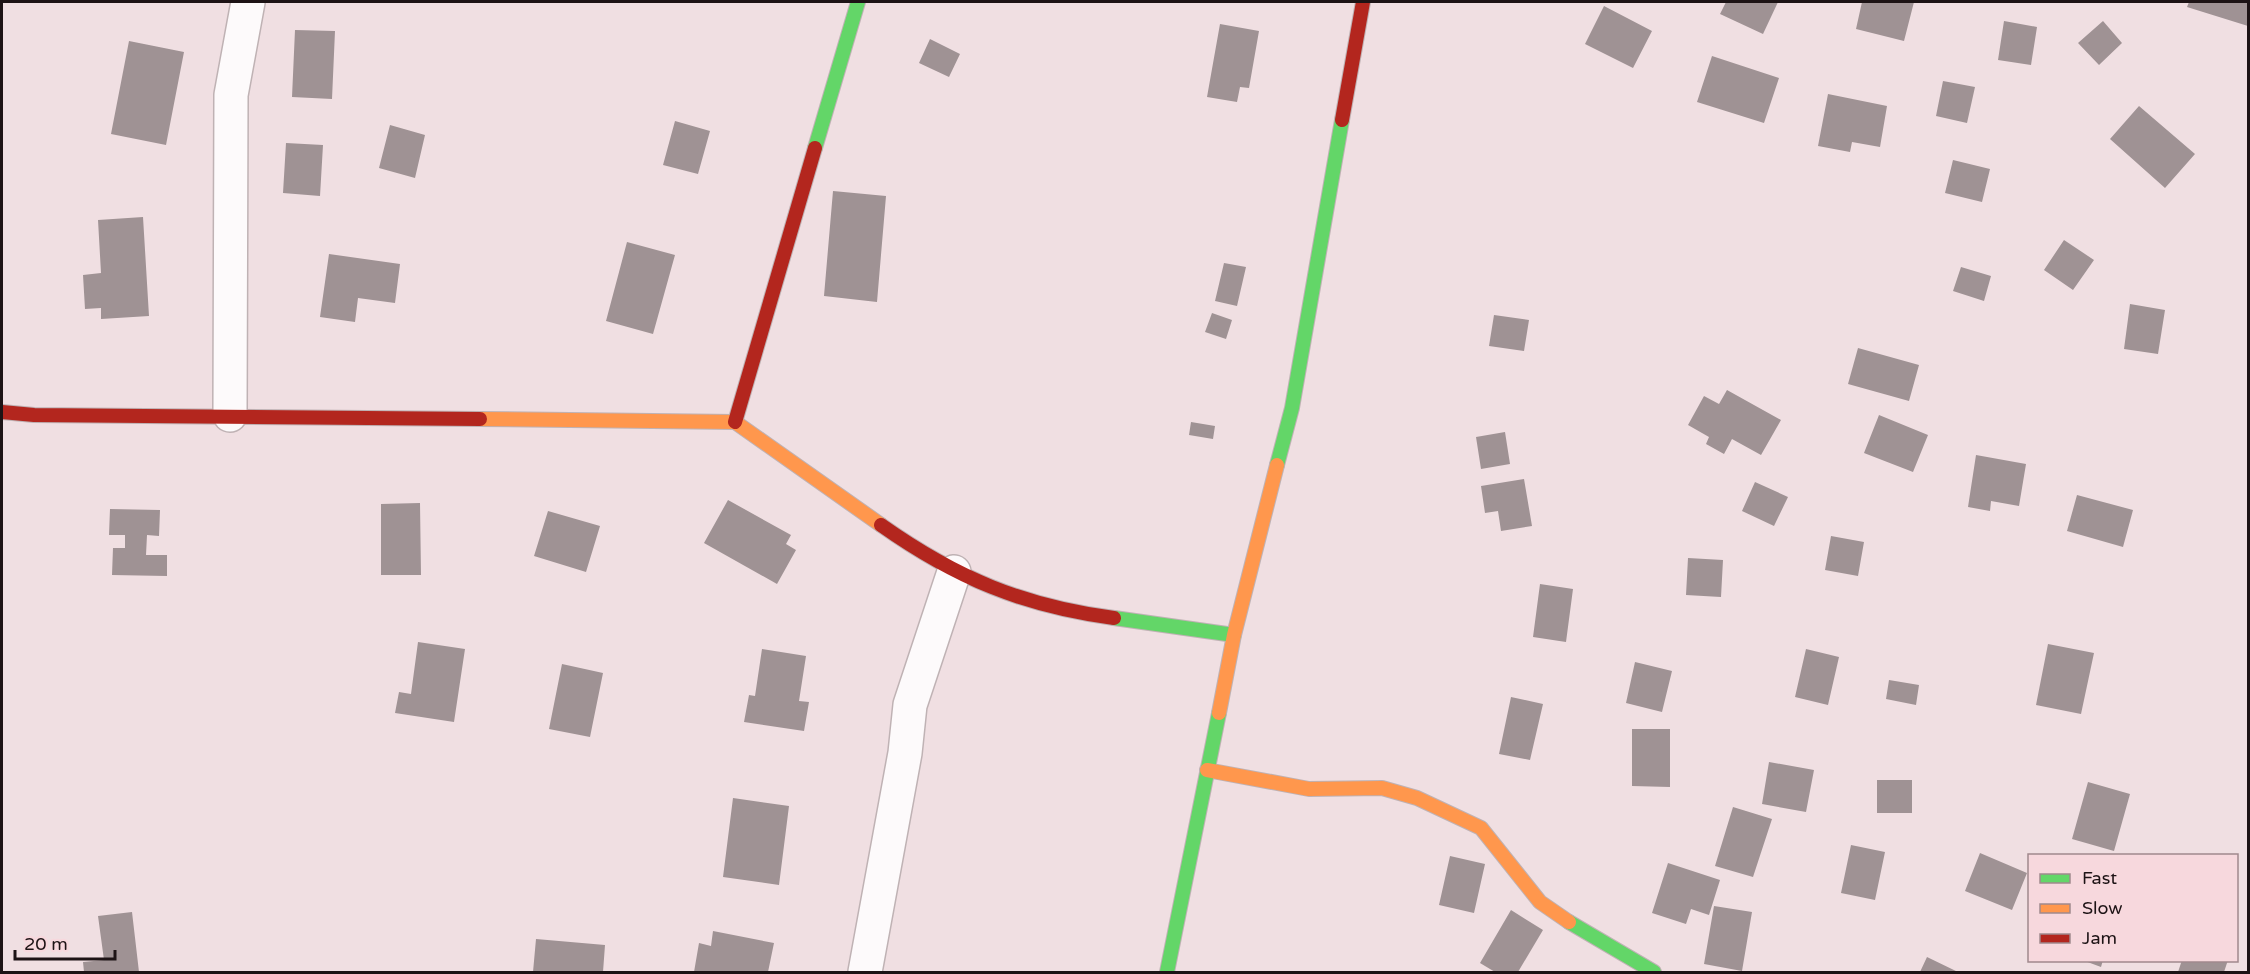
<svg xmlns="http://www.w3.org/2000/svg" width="2250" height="974" font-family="'Varela Round',sans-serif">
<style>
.building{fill:#9f9294}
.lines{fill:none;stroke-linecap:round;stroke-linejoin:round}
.street-casing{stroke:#bfb2b4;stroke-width:36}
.fast-casing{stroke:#bfb2b4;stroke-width:16}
.slow-casing{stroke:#bfb2b4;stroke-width:16}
.jam-casing{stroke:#bfb2b4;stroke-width:16}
.street{stroke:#fdfafb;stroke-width:33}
.fast{stroke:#63d668;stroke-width:14}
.slow{stroke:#ff974d;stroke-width:14}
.jam{stroke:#b3261e;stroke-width:14}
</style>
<rect width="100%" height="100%" fill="#f0dfe2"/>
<path class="building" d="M1726 2H1778L1763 34 1720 14Z
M1862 2H1914L1904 41 1856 29Z
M2189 2H2248V26L2187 7Z
M1604 6 1652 31 1633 68 1585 44Z
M2004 21 2037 27 2031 65 1998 60Z
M2103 21 2122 43 2099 65 2078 43Z
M1220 24 1259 31 1249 88 1240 87 1237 102 1207 97Z
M295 30 335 31 332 99 292 97Z
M930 39 960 54 949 77 919 63Z
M129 41 184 52 166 145 111 134Z
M1712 56 1779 78 1764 123 1697 102Z
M1943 81 1975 87 1967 123 1936 116Z
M1828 94 1887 106 1880 147 1852 142 1850 152 1818 146Z
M2139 106 2195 154 2165 188 2110 139Z
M675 121 710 131 698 174 663 165Z
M390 125 425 135 415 178 379 168Z
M286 143 323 145 320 196 283 193Z
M1953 160 1990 169 1982 202 1945 193Z
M833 191 886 196 877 302 824 296Z
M143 217 149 316 101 319V308L85 309 83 275 101 273 98 220Z
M2064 240 2094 260 2073 290 2044 270Z
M627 242 675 255 653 334 606 321Z
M329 254 400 264 395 303 358 298 355 322 320 317Z
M1224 263 1246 267 1237 306 1215 301Z
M1961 267 1991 276 1984 301 1953 291Z
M2130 304 2165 310 2158 354 2124 349Z
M1212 313 1232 320 1226 339 1205 332Z
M1494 315 1529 320 1524 351 1489 346Z
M1858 348 1919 365 1909 401 1848 384Z
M1727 390 1781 420 1761 455 1732 439 1724 454 1706 444 1709 437 1688 425 1704 396 1719 404Z
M1879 415 1928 435 1913 472 1864 453Z
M1191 422 1215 426 1213 439 1189 435Z
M1505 432 1510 464 1481 469 1476 437Z
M1976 455 2026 464 2019 506 1991 501 1990 511 1968 507Z
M1524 479 1532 526 1501 531 1498 511 1485 513 1481 486Z
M1755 482 1788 497 1774 526 1742 511Z
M2077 495 2133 510 2123 547 2067 531Z
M728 500 791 535 786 544 796 550 777 584 704 543Z
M420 503 421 575H381V504Z
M110 509 160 510 159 536 147 535 146 555H167V576L112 575 113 548H125V535H109Z
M548 511 600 526 586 572 534 556Z
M1831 536 1864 542 1858 576 1825 570Z
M1688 558 1723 560 1721 597 1686 595Z
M1540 584 1573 589 1566 642 1533 637Z
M418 642 465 649 454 722 395 713 399 692 411 694Z
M2048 644 2094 653 2081 714 2036 705Z
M762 649 806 656 799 701 809 702 804 731 744 722 749 695 755 696Z
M1806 649 1839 657 1828 705 1795 697Z
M1635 662 1672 671 1662 712 1626 703Z
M562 664 603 673 590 737 549 729Z
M1889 680 1919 685 1916 705 1886 699Z
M1511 697 1543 704 1530 760 1499 754Z
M1632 729H1670V787L1632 786Z
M1769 762 1814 770 1806 812 1762 804Z
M1877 780H1912V813H1877Z
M2088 782 2130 794 2114 851 2072 839Z
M733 798 789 806 779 885 723 877Z
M1733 807 1772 819 1753 877 1715 866Z
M1851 845 1885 852 1875 900 1841 893Z
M1980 853 2027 873 2012 910 1965 891Z
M1450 856 1485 864 1474 913 1439 905Z
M1668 863 1720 880 1709 915 1691 909 1686 924 1652 913Z
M1714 906 1752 912 1742 971 1704 964Z
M1511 910 1543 930 1518 972H1495L1480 963Z
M132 912 139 972H84L83 962 104 960 98 916Z
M713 931 774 943 768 972H694L699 943 711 946Z
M536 939 605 945 603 972H533Z
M1927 957 1958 972H1920Z
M2082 960H2103L2101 967Z
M2182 960H2228L2224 972H2178Z"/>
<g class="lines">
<g class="street-casing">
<path id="street" d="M230 415 231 95 248 2
M865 972 905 753 910 705 954 572"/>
</g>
<g class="fast-casing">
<path id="fast" d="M815 148 858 2
M1277 465 1292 408 1342 120
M1114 618 1234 635
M1569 922 1654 972
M1167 972 1219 713"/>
</g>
<g class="slow-casing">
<path id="slow" d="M480 419 735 422 881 525
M1219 713 1234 635 1277 465
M1207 770 1309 789 1382 788 1417 798 1481 828 1540 902 1569 922"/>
</g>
<g class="jam-casing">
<path id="jam" d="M1342 120 1363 2
M2 412 34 415 480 419
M735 422 815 148
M881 525C956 578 1023 606 1114 618"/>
</g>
<use href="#street" class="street"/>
<use href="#fast" class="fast"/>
<use href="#slow" class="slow"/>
<use href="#jam" class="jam"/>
</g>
<rect width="2250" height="974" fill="none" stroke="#1d1315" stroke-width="6"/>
<rect x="2028" y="854" width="210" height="108" fill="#f7d8dd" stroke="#a0898d" stroke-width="1.5"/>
<rect x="2040" y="874" width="30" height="9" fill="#63d668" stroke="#a0898d" stroke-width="1.5"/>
<text x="2082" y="884" font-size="18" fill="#1d1315">Fast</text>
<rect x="2040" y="904" width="30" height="9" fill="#ff974d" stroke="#a0898d" stroke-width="1.5"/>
<text x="2082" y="914" font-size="18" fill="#1d1315">Slow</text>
<rect x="2040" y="934" width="30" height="9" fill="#b3261e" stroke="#a0898d" stroke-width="1.5"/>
<text x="2082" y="944" font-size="18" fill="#1d1315">Jam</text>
<path d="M15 950v9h100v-9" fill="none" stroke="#1d1315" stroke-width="3"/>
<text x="24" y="950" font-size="18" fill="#1d1315" stroke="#f7d8dd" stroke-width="4.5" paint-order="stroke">20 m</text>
</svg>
